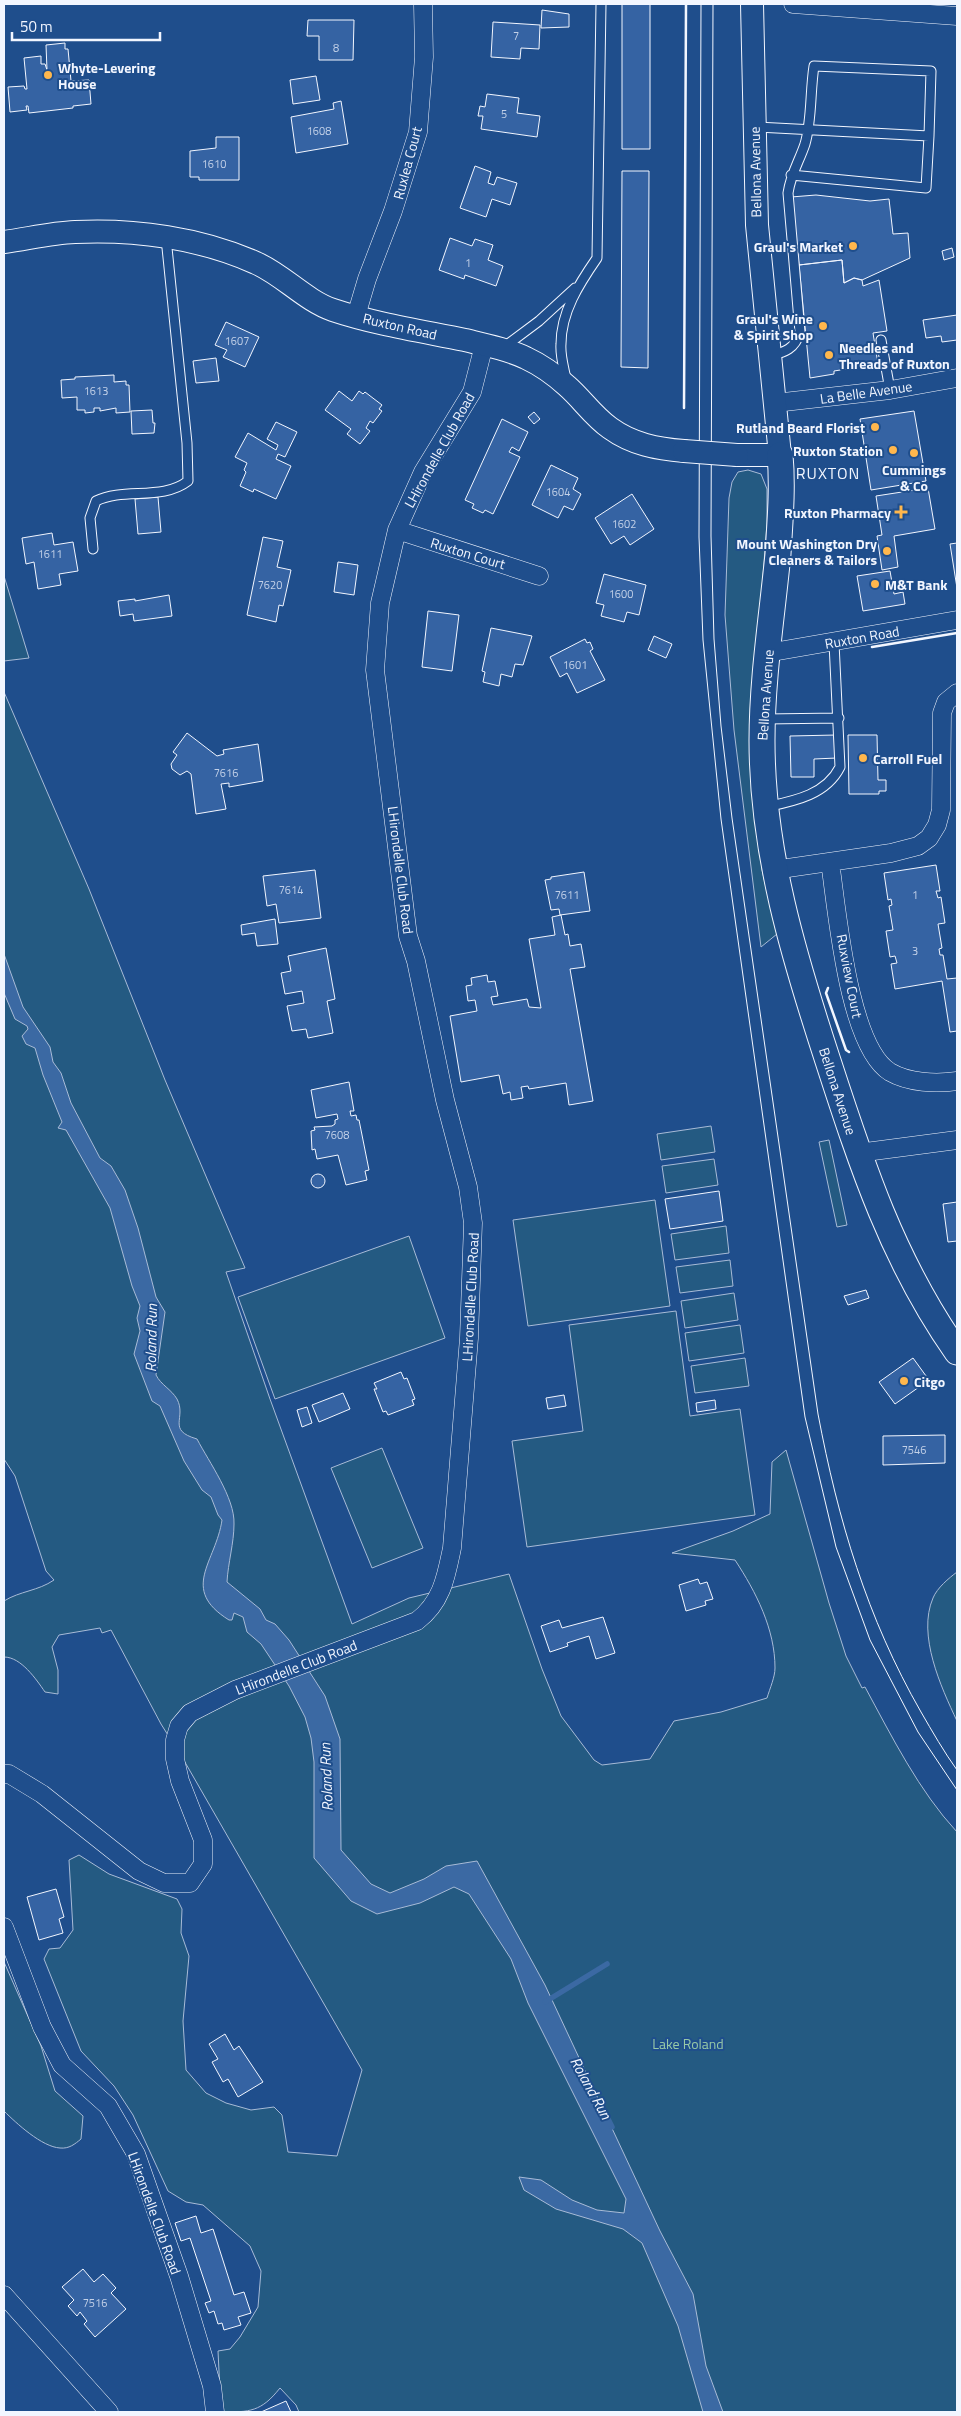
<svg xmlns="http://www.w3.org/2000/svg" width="961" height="2416" font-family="'Titillium Web',sans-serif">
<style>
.green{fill:#245a82;stroke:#a8bbd7}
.water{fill:#3b69a3;stroke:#a8bbd7}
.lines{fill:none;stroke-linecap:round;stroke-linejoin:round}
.stream{stroke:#3b69a3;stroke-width:5.5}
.building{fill:#3563a3;stroke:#f2f6ff}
.service-casing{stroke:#f2f6ff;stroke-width:11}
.minor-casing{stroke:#f2f6ff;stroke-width:19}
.tertiary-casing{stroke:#f2f6ff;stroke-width:24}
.secondary-casing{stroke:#f2f6ff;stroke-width:27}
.service{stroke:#1f4e8c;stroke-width:9}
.minor{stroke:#1f4e8c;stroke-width:18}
.tertiary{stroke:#1f4e8c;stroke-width:22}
.secondary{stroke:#1f4e8c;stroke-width:25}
.tram{stroke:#f2f6ff;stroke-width:1}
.tertiary-bridge-casing{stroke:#f2f6ff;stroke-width:24;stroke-linecap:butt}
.tertiary-bridge{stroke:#1f4e8c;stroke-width:22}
.wall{stroke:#f2f6ff;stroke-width:2.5}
.poi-dot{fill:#ffb74d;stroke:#1f4e8c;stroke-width:2}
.labels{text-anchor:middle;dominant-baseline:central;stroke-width:4;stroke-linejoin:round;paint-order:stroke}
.number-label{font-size:11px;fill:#c3d1e8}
.poi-label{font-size:14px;font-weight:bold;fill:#f2f6ff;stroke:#1f4e8c;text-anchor:end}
.street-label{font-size:14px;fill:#f2f6ff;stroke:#1f4e8c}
.park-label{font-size:14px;fill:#97c8a6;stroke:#1f4e8c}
.water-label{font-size:15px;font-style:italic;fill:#f2f6ff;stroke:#1f4e8c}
.quarter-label{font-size:16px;letter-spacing:1px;fill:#f2f6ff;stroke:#1f4e8c}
</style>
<rect width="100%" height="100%" fill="#1f4e8c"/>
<path class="green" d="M748 470 761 474 767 489V523L751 734 752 766 762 870 777 934 761 947 734 730 725 615 729 498 732 482 738 472Z
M4 576 29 658 4 661Z
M4 692 89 889 165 1080 245 1268 226 1272 270 1399 352 1624 409 1598 509 1574 542 1669 561 1716 594 1760 602 1765 650 1759 674 1721 721 1712 767 1698C770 1688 775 1677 775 1668 775 1629 756 1592 735 1560L672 1553 733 1531 770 1514 772 1462 786 1450 829 1603 846 1656 862 1688 865 1687C892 1737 919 1791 957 1832V2412H299L296 2405 280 2388C261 2412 250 2412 221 2412L218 2351 230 2349 240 2337 258 2307 261 2271 250 2246 203 2205 186 2202 168 2191 133 2115 114 2086 81 2051 44 1959 49 1949 60 1948 73 1930 69 1860 79 1855 109 1874 177 1899 182 1909 181 1933 189 1956 183 2021 186 2070 206 2093 226 2103 251 2110 274 2107 282 2115 288 2152 337 2156 362 2070 186 1764 161 1724 111 1630 102 1633 100 1628 59 1635 52 1647 58 1670V1694L45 1692C36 1679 21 1657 4 1657V1601C20 1591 38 1591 54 1580L46 1571 15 1476 4 1459Z
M711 1126 715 1152 661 1160 657 1134Z
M829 1140 847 1225 837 1227 819 1142Z
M714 1159 718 1185 666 1193 662 1166Z
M655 1200 670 1306 528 1326 513 1220Z
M726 1226 729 1253 675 1260 671 1234Z
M409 1236 445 1338 275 1399 238 1297Z
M730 1260 733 1286 680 1293 676 1267Z
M734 1293 738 1320 685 1328 681 1301Z
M676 1311 690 1416 740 1409 755 1515 527 1547 512 1441 583 1431 569 1325Z
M740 1325 744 1353 689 1361 685 1333Z
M745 1358 749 1386 695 1393 691 1366Z
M382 1448 423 1548 372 1568 331 1468Z
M957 1572V1721C941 1687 917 1635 933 1598 937 1588 949 1578 957 1572Z
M4 1962 41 2046 55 2091 83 2116 81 2139C75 2144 69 2149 60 2148 42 2147 16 2123 4 2111Z"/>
<path class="water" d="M4 954 23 1007 50 1047 53 1062 61 1073 71 1103 100 1158 111 1166 125 1190 138 1228 156 1297 165 1312 156 1375C161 1385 171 1389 177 1399 187 1418 166 1430 197 1439 209 1462 235 1498 234 1524 234 1543 228 1563 227 1582L260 1609 266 1620 275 1624 289 1640 325 1696 340 1739 341 1850 371 1884 390 1893 424 1879 446 1866 477 1861 545 1985 660 2231 693 2294 706 2366 723 2412H703L678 2326 642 2243 623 2229 556 2209 524 2190 519 2177 541 2180 572 2200 597 2210 624 2213 626 2199 528 2003 511 1959 469 1894 454 1887 420 1903 377 1914 351 1901 314 1858V1762L311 1738 305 1717 289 1686 261 1644 247 1632 243 1617 234 1613 232 1620H229C179 1589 216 1562 222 1520L218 1515 211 1497 202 1490 184 1461 160 1406 152 1401 134 1354 140 1331 137 1318 140 1306 132 1286 110 1208 66 1130 58 1128 62 1122 43 1075 35 1048 26 1044 22 1036 28 1029 27 1026 15 1019 4 993Z"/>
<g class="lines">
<path class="stream" d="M545 2002 607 1964
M603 2109 612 2127"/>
</g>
<path class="building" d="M622 4H650V149H622Z
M542 10 569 14V27L541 28Z
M308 20H354L353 60H319V36H307Z
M493 22 540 25 539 49 521 48 520 59 491 57Z
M65 43V49H68L71 81 89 80 91 104 73 106V108L29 113 28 106H26L27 110 10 112 8 87 24 86 25 89H27L24 58 41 56V64H45L47 70 46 45Z
M316 76 320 100 293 104 290 80Z
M487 94 519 98 517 113 540 116 537 137 481 129 483 116H478L480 106 485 107Z
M341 101 348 144 296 153 291 117 334 109 333 103Z
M216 137H239V180H199V177H190V151L216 148Z
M475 166 491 172 488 183 494 185 497 177 517 183 510 205 492 199 486 217 460 208Z
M622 171H649L648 368 621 367Z
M816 195 870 201 889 199 893 234 908 233 910 258 862 280 854 278 844 283 842 260 799 265 791 197Z
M450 238 472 246 475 239 493 245 488 260 503 266 496 286 465 275 464 279 439 270Z
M952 248 954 257 944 260 942 251Z
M842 260 844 283 854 278 862 280 863 286 879 280 887 331 873 333 878 364 834 371V374L810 378 799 265Z
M957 315V340L942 342 941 336 926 338 923 320Z
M226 322 259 337 245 367 223 357 227 350 215 345Z
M216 358 219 381 196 383 193 361Z
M114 375V382L126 381V385H129L130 412 116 413V408L100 411V408H94V412L85 413V410H77V397L62 398 61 380 75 379V377Z
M339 391 352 401 359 391 363 394 365 392 382 405 379 409 382 411 373 423 370 421 366 428 370 431 360 444 347 434 351 429 325 410Z
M152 410 153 423H155L154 433 132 434 131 411Z
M914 411 926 481 871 490 860 419Z
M534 412 540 419 534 424 528 417Z
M502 419 528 432 519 451 512 447 509 452 520 457 493 514 485 510 483 513 472 508 474 504 465 500Z
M276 422 297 432 285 457 278 454 276 459 291 466 276 499 254 489 253 492 240 486 246 472 244 470 247 463 235 457 248 433 276 450 278 445 267 439Z
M551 465 578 478 573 489 581 494 573 510 564 506 558 518 532 505Z
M928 488 935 529 894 536 898 567 882 570 877 536 882 535 876 496Z
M632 494 654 529 630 545 624 536 611 544 595 518Z
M158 497 161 532 138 534 135 499Z
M52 533 54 545 73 542 78 571 59 574 61 585 38 589 34 562 26 564 22 538Z
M263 537 283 541 277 567 291 570 283 606 279 605 276 622 247 615Z
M957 543V588L950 544Z
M338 562 358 565 354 595 334 592Z
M890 571 894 594 903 592 905 604 863 611 857 576Z
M604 574 646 585 639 615 627 612 624 622 601 616 604 605 596 603Z
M169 595 172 616 134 621 133 614 120 616 118 601 135 599V601Z
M428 611 459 615 452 671 422 667Z
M491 628 532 636 523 665 515 664 512 677 501 674 499 686 483 682 485 672 482 671Z
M654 636 672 644 666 658 648 650Z
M585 639 587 643 590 642 593 649 590 651 605 680 577 693 567 673 560 677 550 657Z
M187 733 217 756 224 754 223 750 258 744 263 781 229 787V783L221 784 226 809 196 814 191 774 187 771 180 775 172 769 171 764 177 755 173 752Z
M836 735 837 758 814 759V777H791L790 736Z
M848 735H877L878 780H886V791H879V794H849Z
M936 865 940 891H936L938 898 941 897 945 923 938 924 942 948 939 949 940 955H943L947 979 957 978V1031L950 1032 942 981 895 989 891 964 897 963 895 956 890 957 886 931 893 930 889 906 892 905 891 899 888 900 884 873Z
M315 870 321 918 279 923 276 904 267 906 263 876Z
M584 872 590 911 560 915 559 909 551 910 545 880 551 879V877Z
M561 915 565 935 568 934 570 946 581 944 585 967 570 969 593 1101 569 1105 566 1083 529 1089 528 1086 521 1087 523 1098 511 1100 510 1092 503 1094 499 1075 461 1082 450 1016 477 1011 475 1000 468 1001 466 986 472 985 471 978 487 975 488 982 495 981 498 996 491 997 493 1005 527 999 529 1007 541 1008 529 939 555 935 552 917Z
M275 919 278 944 257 946 255 933 242 935 241 925Z
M326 948 335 999 327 1001 333 1033 308 1038 306 1029 292 1031 287 1006 304 1003 302 991 285 994 281 973 291 971 288 956Z
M349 1082 354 1111H350L351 1116 356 1115 357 1120H359L369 1170 365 1171 367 1180 346 1185 338 1155 317 1159 315 1149 312 1150 311 1131 315 1130 314 1127 332 1126 335 1124V1120L338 1119 337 1114 316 1118 311 1090Z
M311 1181a7 7 0 1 1 14 0a7 7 0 1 1-14 0Z
M719 1191 723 1221 670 1229 665 1199Z
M957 1202V1241L948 1242 943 1204Z
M866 1290 869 1298 848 1305 844 1296Z
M913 1358 929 1380 895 1404 879 1382Z
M401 1372 404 1379 407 1378 415 1399 412 1400 414 1405 388 1415 386 1411 383 1412 374 1389H377L374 1383Z
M343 1393 350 1409 319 1422 312 1405Z
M564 1395 566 1406 548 1409 546 1398Z
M715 1400 716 1409 697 1412 696 1403Z
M307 1407 312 1423 302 1427 297 1410Z
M945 1435V1463L883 1465V1436Z
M698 1579 700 1584 707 1582 713 1599 705 1601 706 1605 686 1611 679 1585Z
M603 1617 615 1653 596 1659 589 1636 567 1643 568 1646 550 1652 541 1626 559 1620 562 1628Z
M56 1889 64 1917 59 1919 63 1933 39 1940 27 1897Z
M225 2034 234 2050 239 2046 263 2082 238 2097 228 2079 223 2082 212 2062 218 2059 209 2044Z
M196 2216 201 2233 213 2229 234 2295 244 2292 251 2313 238 2317 241 2325 224 2330 222 2323 218 2324 214 2311 209 2313 205 2303 211 2301 190 2238 181 2241 175 2223Z
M83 2269 94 2282 103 2274 116 2288 111 2293 126 2309 95 2337 84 2324 87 2321 80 2312 77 2316 68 2306 74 2300 62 2287Z
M286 2401 291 2412H261Z"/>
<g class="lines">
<g class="service-casing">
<path id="service" d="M755 127 929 136 931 71 814 66C810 91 812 120 805 144 799 162 791 173 788 193L800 332C795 349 785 352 770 356
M791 175 926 188 929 136
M881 340 890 390
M504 347 539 321 575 288
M566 379C564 368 560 356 561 344 561 312 579 284 597 258L601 4
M93 549 90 518 96 501C124 487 162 501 188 481L187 443 166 238
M765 719 839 718
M766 807C794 801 826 795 840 767L834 643"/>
</g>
<g class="minor-casing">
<path id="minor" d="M793 4 957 16
M356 316 367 279 393 211 418 132 424 57 423 4
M775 403 890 390 957 378
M397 530 539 576
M767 653 957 620
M830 862C837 909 848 1046 890 1072 909 1083 936 1084 957 1081
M774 870 891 853 918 846 929 838 937 825 941 810 942 713 946 702 957 693
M858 1153 957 1140
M4 1774H9L42 1794 139 1871 164 1883H190L203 1864V1840L180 1781 175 1759V1740L179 1726 190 1713 235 1690 417 1621C442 1602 446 1577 452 1548L469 1338 473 1223 468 1187 445 1100 416 961 408 936 375 670 380 603 397 530 423 472 472 392 484 345
M4 1927 42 2027 62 2065 108 2106 136 2154 179 2276 212 2386 215 2412
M4 2295 109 2412"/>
</g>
<g class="tertiary-casing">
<path id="tertiary" d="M4 242C27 239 51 233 75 232 134 229 201 238 256 263 282 274 306 301 333 310 375 324 421 331 465 340 485 345 508 349 526 358 541 365 555 375 567 386 582 399 593 416 610 428 632 444 657 449 684 451
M737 455H780L757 225 752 4"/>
</g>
<g class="secondary-casing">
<path id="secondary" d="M780 455C783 487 780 521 778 554 772 616 762 678 762 741 762 852 794 957 828 1061 862 1166 893 1261 957 1352"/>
</g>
<use href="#service" class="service"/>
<use href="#minor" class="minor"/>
<use href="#tertiary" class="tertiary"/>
<use href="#secondary" class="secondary"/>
<path class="tram" d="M701 4 699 537 703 640 721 819 805 1417 836 1547 870 1640 918 1732 957 1790
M713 4 711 536 714 639 721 726 732 818 818 1414C838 1520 867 1618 921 1712 932 1731 944 1752 957 1770"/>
<g class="tertiary-bridge-casing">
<path id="tertiary-bridge" d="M684 451 737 455"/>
</g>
<use href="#tertiary-bridge" class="tertiary-bridge"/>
<path class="wall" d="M684 408 686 4
M872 647 957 633
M828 988 826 993 846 1050 849 1052"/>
</g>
<g class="poi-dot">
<circle cx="48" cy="75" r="5"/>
<circle cx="853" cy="246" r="5"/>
<circle cx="823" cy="326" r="5"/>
<circle cx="829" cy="355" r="5"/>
<circle cx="875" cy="427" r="5"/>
<circle cx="893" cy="450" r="5"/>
<circle cx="914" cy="453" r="5"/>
<path d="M898.5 504.5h5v5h5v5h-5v5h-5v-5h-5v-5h5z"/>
<circle cx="887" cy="551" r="5"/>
<circle cx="875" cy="584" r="5"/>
<circle cx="863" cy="758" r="5"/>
<circle cx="904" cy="1381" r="5"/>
</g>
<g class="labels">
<g class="number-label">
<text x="516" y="36">7</text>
<text x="336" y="48">8</text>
<text x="504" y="114">5</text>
<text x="319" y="131">1608</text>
<text x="214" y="164">1610</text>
<text x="468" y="263">1</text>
<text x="237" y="341">1607</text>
<text x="96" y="391">1613</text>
<text x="558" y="492">1604</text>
<text x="624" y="524">1602</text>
<text x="50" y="554">1611</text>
<text x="270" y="585">7620</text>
<text x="621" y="594">1600</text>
<text x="575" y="665">1601</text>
<text x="226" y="773">7616</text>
<text x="291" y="890">7614</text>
<text x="567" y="895">7611</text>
<text x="915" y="895">1</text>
<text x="915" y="951">3</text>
<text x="337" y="1135">7608</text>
<text x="914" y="1450">7546</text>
<text x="95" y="2303">7516</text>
</g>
<g class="poi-label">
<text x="58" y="67" text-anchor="start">Whyte-Levering<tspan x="58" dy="16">House</tspan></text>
<text x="843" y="246">Graul's Market</text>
<text x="813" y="318">Graul's Wine<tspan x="813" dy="16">&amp; Spirit Shop</tspan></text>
<text x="839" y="347" text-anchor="start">Needles and<tspan x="839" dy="16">Threads of Ruxton</tspan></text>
<text x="865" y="427">Rutland Beard Florist</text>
<text x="883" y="450">Ruxton Station</text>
<text x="914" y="469" text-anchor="middle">Cummings<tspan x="914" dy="16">&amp; Co</tspan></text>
<text x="891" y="512">Ruxton Pharmacy</text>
<text x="877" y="543">Mount Washington Dry<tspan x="877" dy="16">Cleaners &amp; Tailors</tspan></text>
<text x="885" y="584" text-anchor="start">M&amp;T Bank</text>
<text x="873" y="758" text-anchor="start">Carroll Fuel</text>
<text x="914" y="1381" text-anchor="start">Citgo</text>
</g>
<g class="street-label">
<text transform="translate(407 163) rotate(-75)">Ruxlea Court</text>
<text transform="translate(755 172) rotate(-91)">Bellona Avenue</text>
<text transform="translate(400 326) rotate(13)">Ruxton Road</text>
<text transform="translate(866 392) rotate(-8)">La Belle Avenue</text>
<text transform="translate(439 450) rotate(-61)">LHirondelle Club Road</text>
<text transform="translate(468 553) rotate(17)">Ruxton Court</text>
<text transform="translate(862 637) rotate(-10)">Ruxton Road</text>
<text transform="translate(765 695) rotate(-86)">Bellona Avenue</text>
<text transform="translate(401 870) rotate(83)">LHirondelle Club Road</text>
<text transform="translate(850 976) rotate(79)">Ruxview Court</text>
<text transform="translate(838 1091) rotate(72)">Bellona Avenue</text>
<text transform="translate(470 1297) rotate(-87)">LHirondelle Club Road</text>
<text transform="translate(296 1667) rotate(-21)">LHirondelle Club Road</text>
<text transform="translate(155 2213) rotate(70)">LHirondelle Club Road</text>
</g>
<g class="park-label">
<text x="688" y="2043">Lake Roland</text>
</g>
<g class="water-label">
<text transform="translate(151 1338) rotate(-89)">Roland Run</text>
<text transform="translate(326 1777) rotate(-92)">Roland Run</text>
<text transform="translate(591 2088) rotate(61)">Roland Run</text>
</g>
<g class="quarter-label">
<text x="828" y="473">RUXTON</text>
</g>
</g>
<rect width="961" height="2416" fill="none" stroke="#f2f6ff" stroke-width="10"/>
<path d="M12 32v8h148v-8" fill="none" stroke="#f2f6ff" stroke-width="2.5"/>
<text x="20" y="32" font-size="15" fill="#f2f6ff" stroke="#1f4e8c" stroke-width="4" paint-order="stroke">50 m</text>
</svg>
